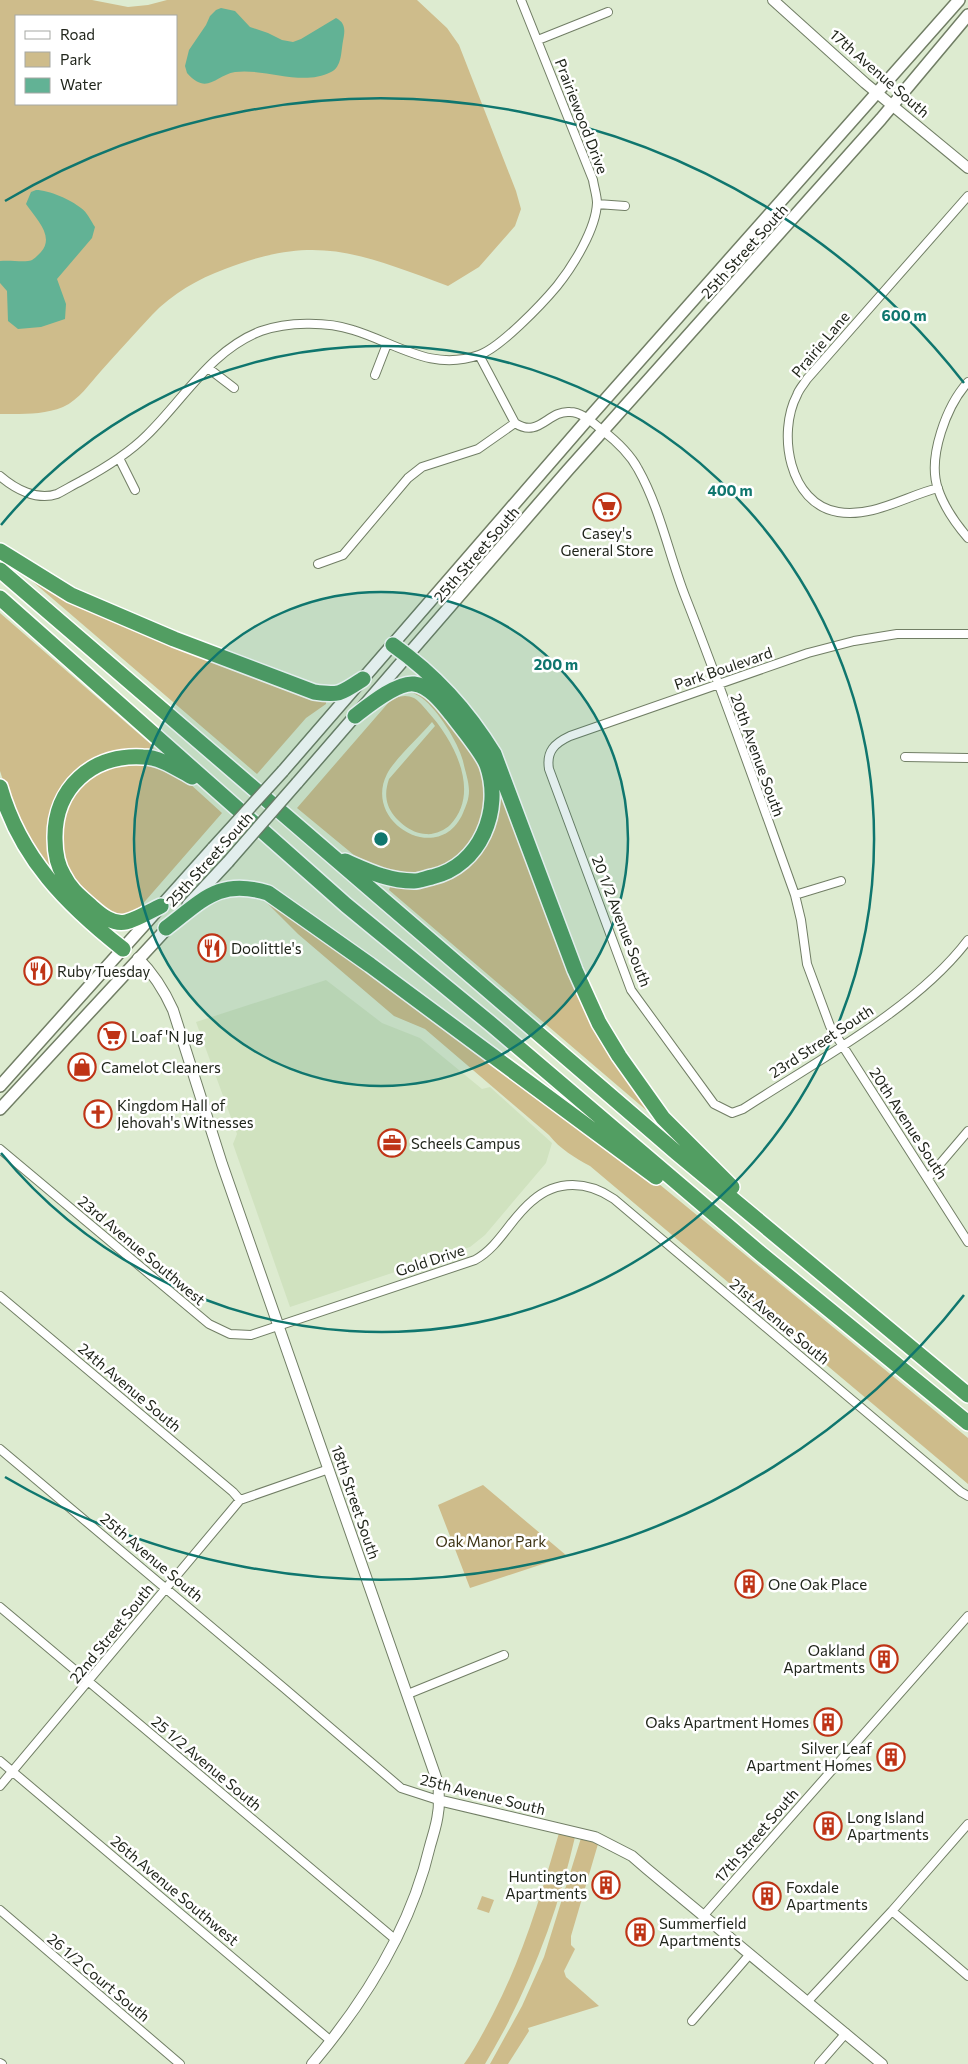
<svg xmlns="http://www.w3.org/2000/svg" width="968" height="2064" font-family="Commissioner,sans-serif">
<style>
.built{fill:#d0e2bf}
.green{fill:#cebc8b;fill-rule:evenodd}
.water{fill:#62b295}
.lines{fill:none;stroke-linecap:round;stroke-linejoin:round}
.minor-casing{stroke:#717e65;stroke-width:10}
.tertiary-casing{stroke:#717e65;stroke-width:12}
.secondary-casing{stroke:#717e65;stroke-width:14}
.motorway-casing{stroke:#fff;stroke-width:18}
.minor{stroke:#fff;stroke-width:8}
.tertiary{stroke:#fff;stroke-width:10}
.secondary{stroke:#fff;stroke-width:11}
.motorway{stroke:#529e62;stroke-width:15}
.secondary-bridge-casing{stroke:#717e65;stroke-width:14;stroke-linecap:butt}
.secondary-bridge{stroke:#fff;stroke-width:11}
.ring{fill:none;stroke:#0f766e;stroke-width:2.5}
.labels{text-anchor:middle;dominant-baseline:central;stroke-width:5;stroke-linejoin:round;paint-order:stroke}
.street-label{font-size:15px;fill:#20251b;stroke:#fff}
.poi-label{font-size:15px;fill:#20251b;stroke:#fff;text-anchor:start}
.park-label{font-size:15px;fill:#3c3213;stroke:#fff}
.centre{fill:#0f766e;stroke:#fff;stroke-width:2.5}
.ring-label{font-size:15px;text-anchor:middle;font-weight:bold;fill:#0f766e;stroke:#fff;stroke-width:5;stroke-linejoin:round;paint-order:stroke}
</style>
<rect width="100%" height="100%" fill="#ddebd0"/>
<path class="built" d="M326 980 382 1023 420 1038 482 1089 490 1087 552 1143 546 1163 485 1235 470 1247 290 1307 233 1144 237 1134 196 1022Z"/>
<path class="green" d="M0 0H92L128 7 148 5 167 0H417L447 28 459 45 516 191 521 209 515 226 479 267 448 286C361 254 317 233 225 269 198 279 173 293 152 315 135 333 118 352 101 371 90 383 79 400 63 407 43 415 22 414 0 414ZM16 16H176V104H16Z
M34 576 326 702V704L306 718 257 774 32 581Z
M0 613 154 747 152 752C99 741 46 780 48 836 48 855 57 871 64 887 37 853 13 814 0 771Z
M409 688 430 698 479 761 486 786 482 822 468 848 447 865 415 876 394 875 366 865 297 808 389 702C396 696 406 694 414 698 419 701 424 707 428 712 453 739 482 792 450 825 445 830 434 835 426 834 411 834 393 819 388 805 385 796 386 788 389 779L435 726 432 722C421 735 394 760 387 774 362 823 440 867 463 813 466 806 469 799 469 791 469 781 465 771 463 761 458 742 438 710 422 698 418 695 413 693 409 691Z
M143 760 178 773 222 813 140 907 128 914 120 915 110 913 79 888 62 859 59 818 89 773Z
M494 774 557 934 651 1107 646 1110 389 890 391 884 472 859Z
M267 895 642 1170 968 1438V1484L590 1166C575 1158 560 1149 549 1135L425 1029 394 1016 298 934 261 897Z
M483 1485 567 1556 470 1588 438 1505Z
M559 1833 575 1837C557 1916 527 1994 485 2064H464C475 2049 484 2031 493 2014 523 1956 541 1895 559 1833Z
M581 1838 598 1844 571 1936V1945L575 1949 564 1971 566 1977 599 2006 528 2028 529 2031 508 2064H490L522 2006 544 1957Z
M482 1896 494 1900 489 1913 477 1909Z"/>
<path class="water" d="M221 8 235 11 250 27 268 33 282 40 293 42 301 39 336 18C346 23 345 31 343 41 341 51 342 67 331 72 302 87 266 68 235 72 216 75 207 96 187 73L185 66 189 50 206 25 210 16 216 10Z
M36 190C49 190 71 200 81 208 87 212 91 221 95 227L92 238 57 279 66 304 65 319 41 327 18 329 8 321 7 291 0 283V261C10 260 20 262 28 261 33 261 37 256 41 252 55 236 36 219 26 204L31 192Z"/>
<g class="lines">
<g class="minor-casing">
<path id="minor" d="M538 40 608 12
M597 204 625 206
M479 355 515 423C539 439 548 410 570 412 582 412 593 423 602 430 615 440 630 454 638 469 660 508 669 555 685 596 724 695 759 795 795 895L801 920 807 964 830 1026 968 1242
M208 368 234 388
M375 375 387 344
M968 382C947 405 927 457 938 489 944 507 956 524 968 538
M119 458 135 490
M0 476C15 489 37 501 57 494 65 490 73 485 81 481 105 468 128 454 147 435 184 399 211 350 261 331 287 322 326 321 353 330 396 343 431 372 479 355 500 348 542 304 557 286 573 266 596 229 597 203 597 196 594 187 593 180L521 0
M938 488C906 496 872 518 838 512 789 504 777 433 797 395 799 389 804 384 807 379L968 196
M318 564 343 555 408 478 422 467 478 449 515 423
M968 634H897L854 641 808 653 570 736C555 743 546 751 549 769L631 990 714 1104 732 1113 743 1109C815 1062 917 1008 968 940
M905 757 968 758
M795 895 841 881
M0 1149 209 1324 230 1334 251 1335 475 1260C500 1246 510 1219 532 1201 557 1179 588 1181 614 1199L961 1492 968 1496
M928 1178 968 1131
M0 1296 233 1492 240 1500
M0 1449 284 1688 401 1788 438 1800
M0 1607 396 1940
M408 1694 504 1655
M0 1761 331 2041
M0 1786 240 1500 329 1469
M0 1910 180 2064
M892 1911 968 1976
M704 1915 968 1616
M808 2001 892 1911 968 1824
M692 2021 750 1954
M0 2063 2 2064
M819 2064 846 2033"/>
</g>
<g class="tertiary-casing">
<path id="tertiary" d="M773 0 865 83 968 168
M138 958C154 974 164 990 173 1010L222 1164 439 1786C438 1795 440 1804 438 1813 437 1824 433 1835 430 1846 411 1928 366 2000 312 2064
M438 1800 595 1837 632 1856 647 1869 882 2064"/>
</g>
<g class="secondary-casing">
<path id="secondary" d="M283 771 588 419 959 0
M297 783 568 470 881 119 968 15
M188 905 228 862
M0 1086 213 848
M0 1109 172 923"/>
</g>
<g class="motorway-casing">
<path id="motorway" d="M0 551 71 595 174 639 314 692C340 696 342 693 363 679
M0 570 677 1153 968 1395
M0 598 346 905 491 1024 761 1254 968 1423
M393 645C434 674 468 711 494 754L575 970 599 1023 619 1056 663 1118 732 1187
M0 787C20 858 67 905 123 949
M345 861C368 871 388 881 414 881 420 881 426 878 432 877 480 866 503 810 487 765 482 752 461 727 452 715 443 704 430 686 414 684 397 682 368 706 355 716
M161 906C150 911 138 919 126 922 113 925 101 915 92 907 82 898 70 889 64 876 57 865 55 852 55 839 54 788 92 754 143 757 160 757 177 769 192 777
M166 928C203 900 219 878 268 893L370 965 656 1177"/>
</g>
<use href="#minor" class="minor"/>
<use href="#tertiary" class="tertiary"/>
<use href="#secondary" class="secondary"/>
<use href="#motorway" class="motorway"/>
<g class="secondary-bridge-casing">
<path id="secondary-bridge" d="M213 848 283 771
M228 862 297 783"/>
</g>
<use href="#secondary-bridge" class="secondary-bridge"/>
</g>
<circle cx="381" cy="839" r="247" fill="#0f766e" fill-opacity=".12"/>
<g class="ring">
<circle cx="381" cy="839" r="247"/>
<path d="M1 525A493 493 0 1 1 1 1153"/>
<path d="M964 1295A740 740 0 0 1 5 1477M5 201A740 740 0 0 1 964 383"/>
</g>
<defs>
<g id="supermarket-ring" transform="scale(1.4375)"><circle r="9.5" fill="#fff" stroke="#bf3416" stroke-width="1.5"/><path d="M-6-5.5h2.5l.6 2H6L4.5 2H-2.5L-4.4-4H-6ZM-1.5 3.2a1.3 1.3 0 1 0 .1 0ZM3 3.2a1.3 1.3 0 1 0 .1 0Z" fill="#bf3416"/></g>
<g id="restaurant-ring" transform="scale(1.4375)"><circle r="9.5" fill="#fff" stroke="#bf3416" stroke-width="1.5"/><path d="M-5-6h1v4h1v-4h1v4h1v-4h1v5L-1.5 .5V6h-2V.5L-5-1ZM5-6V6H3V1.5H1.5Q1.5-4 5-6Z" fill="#bf3416"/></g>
<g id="shop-ring" transform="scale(1.4375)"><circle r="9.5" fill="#fff" stroke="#bf3416" stroke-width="1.5"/><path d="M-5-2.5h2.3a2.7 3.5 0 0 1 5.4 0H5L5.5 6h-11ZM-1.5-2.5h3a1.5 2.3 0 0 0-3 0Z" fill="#bf3416"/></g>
<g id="church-ring" transform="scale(1.4375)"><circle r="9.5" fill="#fff" stroke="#bf3416" stroke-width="1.5"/><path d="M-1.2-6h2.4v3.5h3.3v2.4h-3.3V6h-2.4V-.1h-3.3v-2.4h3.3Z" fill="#bf3416"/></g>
<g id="office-ring" transform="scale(1.4375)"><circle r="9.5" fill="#fff" stroke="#bf3416" stroke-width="1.5"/><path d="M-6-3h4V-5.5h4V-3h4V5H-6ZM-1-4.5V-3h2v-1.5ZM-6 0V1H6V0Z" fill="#bf3416"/></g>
<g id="building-ring" transform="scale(1.4375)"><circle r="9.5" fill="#fff" stroke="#bf3416" stroke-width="1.5"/><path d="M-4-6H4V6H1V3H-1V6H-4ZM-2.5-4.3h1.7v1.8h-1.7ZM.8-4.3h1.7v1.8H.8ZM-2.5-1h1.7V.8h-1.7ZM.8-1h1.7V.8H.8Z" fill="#bf3416"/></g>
</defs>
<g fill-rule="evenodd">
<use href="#supermarket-ring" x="607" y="507"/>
<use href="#restaurant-ring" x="212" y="948"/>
<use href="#restaurant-ring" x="38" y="971"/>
<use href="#supermarket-ring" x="112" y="1036"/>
<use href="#shop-ring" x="82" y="1067"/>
<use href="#church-ring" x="98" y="1114"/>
<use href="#office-ring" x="392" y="1143"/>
<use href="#building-ring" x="749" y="1584"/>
<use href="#building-ring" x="884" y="1659"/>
<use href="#building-ring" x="828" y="1722"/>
<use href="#building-ring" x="891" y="1757"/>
<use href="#building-ring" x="828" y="1826"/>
<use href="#building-ring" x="606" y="1885"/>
<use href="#building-ring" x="767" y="1896"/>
<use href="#building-ring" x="640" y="1932"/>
</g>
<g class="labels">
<g class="street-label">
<text transform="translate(880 73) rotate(41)">17th Avenue South</text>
<text transform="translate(582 116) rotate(69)">Prairiewood Drive</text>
<text transform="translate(744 251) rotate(-48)">25th Street South</text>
<text transform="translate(820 344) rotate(-50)">Prairie Lane</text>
<text transform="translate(476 554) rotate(-49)">25th Street South</text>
<text transform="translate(723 668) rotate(-19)">Park Boulevard</text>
<text transform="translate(758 755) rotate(70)">20th Avenue South</text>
<text transform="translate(209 859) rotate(-48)">25th Street South</text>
<text transform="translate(622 921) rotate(69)">20 1/2 Avenue South</text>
<text transform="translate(821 1041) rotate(-33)">23rd Street South</text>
<text transform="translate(909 1123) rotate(57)">20th Avenue South</text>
<text transform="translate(142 1250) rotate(40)">23rd Avenue Southwest</text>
<text transform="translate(430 1260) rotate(-18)">Gold Drive</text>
<text transform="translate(780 1321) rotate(40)">21st Avenue South</text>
<text transform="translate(130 1387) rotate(40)">24th Avenue South</text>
<text transform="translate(356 1502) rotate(71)">18th Street South</text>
<text transform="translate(152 1557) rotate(40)">25th Avenue South</text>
<text transform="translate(111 1633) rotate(-51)">22nd Street South</text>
<text transform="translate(207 1763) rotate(40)">25 1/2 Avenue South</text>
<text transform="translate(483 1794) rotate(14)">25th Avenue South</text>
<text transform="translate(756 1835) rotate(-49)">17th Street South</text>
<text transform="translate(175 1890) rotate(40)">26th Avenue Southwest</text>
<text transform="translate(99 1977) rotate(40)">26 1/2 Court South</text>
</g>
<g class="poi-label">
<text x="607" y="533" text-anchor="middle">Casey's<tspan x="607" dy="17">General Store</tspan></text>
<text x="231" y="948">Doolittle's</text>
<text x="57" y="971">Ruby Tuesday</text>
<text x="131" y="1036">Loaf 'N Jug</text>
<text x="101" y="1067">Camelot Cleaners</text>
<text x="117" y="1105">Kingdom Hall of<tspan x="117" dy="17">Jehovah's Witnesses</tspan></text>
<text x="411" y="1143">Scheels Campus</text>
<text x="768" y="1584">One Oak Place</text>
<text x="865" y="1650" text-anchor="end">Oakland<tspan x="865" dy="17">Apartments</tspan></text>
<text x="809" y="1722" text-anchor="end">Oaks Apartment Homes</text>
<text x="872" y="1748" text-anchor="end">Silver Leaf<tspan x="872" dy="17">Apartment Homes</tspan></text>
<text x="847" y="1817">Long Island<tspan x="847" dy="17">Apartments</tspan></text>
<text x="587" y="1876" text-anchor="end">Huntington<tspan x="587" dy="17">Apartments</tspan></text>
<text x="786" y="1887">Foxdale<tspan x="786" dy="17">Apartments</tspan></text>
<text x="659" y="1923">Summerfield<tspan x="659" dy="17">Apartments</tspan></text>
</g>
<g class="park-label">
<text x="491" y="1541">Oak Manor Park</text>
</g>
</g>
<circle cx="381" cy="839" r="8" class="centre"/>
<g class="ring-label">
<text x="904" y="321">600 m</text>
<text x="730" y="496">400 m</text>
<text x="556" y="670">200 m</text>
</g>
<rect x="15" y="15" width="162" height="90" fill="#ffffff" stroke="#a6a8a4"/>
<rect x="25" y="31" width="25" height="8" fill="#ffffff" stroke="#a6a8a4"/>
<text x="60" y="40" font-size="15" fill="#20251b">Road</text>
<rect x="25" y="52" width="25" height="15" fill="#cebc8b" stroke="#a6a8a4"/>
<text x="60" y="65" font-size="15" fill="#20251b">Park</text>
<rect x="25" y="78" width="25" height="15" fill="#62b295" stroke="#a6a8a4"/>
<text x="60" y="90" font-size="15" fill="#20251b">Water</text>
</svg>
